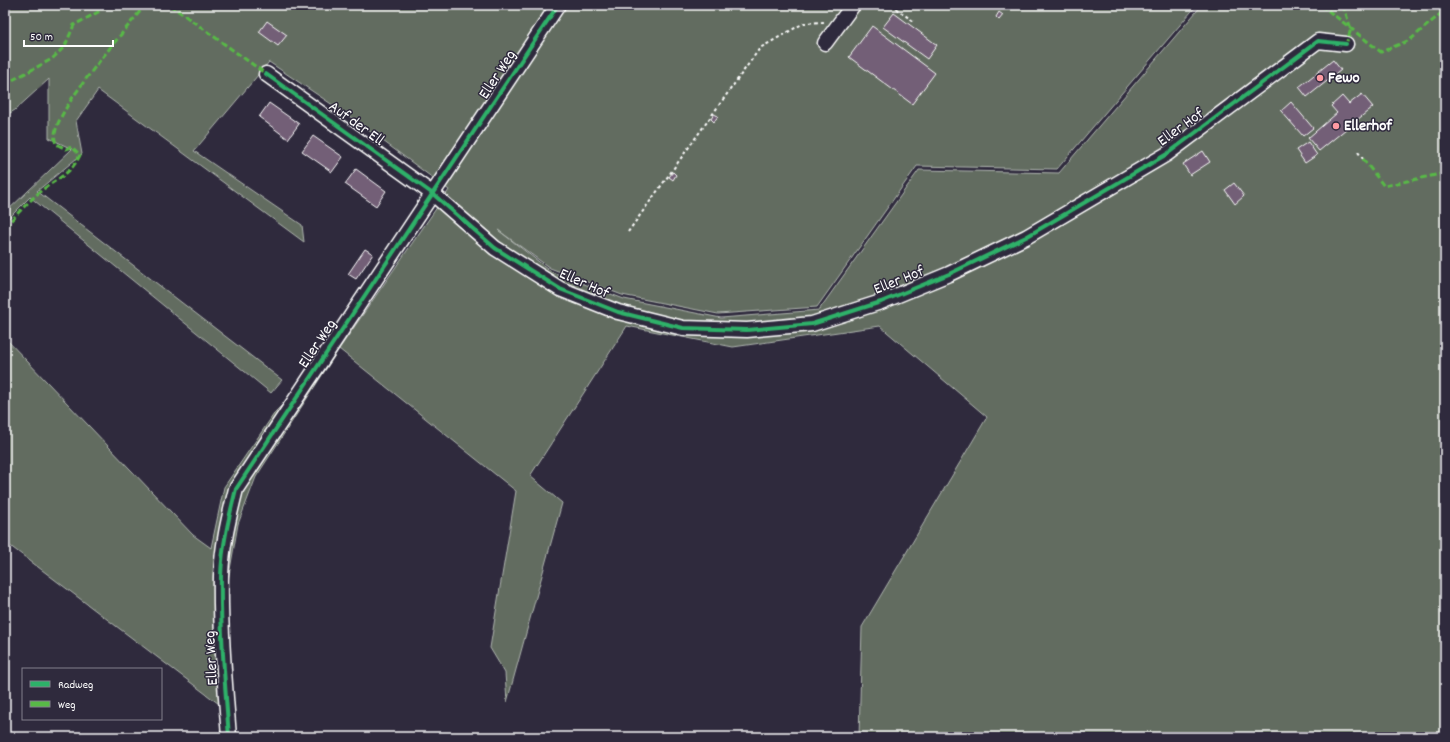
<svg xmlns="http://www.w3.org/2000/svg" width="1450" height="742" font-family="Dekko,sans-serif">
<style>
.green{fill:#626c60;stroke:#b0b6b0}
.building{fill:#735f77;stroke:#fff}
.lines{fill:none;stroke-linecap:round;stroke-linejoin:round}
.minor-casing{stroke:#fff;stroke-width:17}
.path{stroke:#fff;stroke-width:2;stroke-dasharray:3 3;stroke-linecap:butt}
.minor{stroke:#2f2a3d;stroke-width:14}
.quiet{stroke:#58b947;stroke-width:3;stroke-dasharray:6 3;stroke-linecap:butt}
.cycleway-casing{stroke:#2f2a3d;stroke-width:6}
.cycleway{stroke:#2db169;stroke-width:4}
.poi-dot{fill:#ff9aa2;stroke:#2f2a3d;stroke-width:1.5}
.labels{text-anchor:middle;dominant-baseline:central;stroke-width:3;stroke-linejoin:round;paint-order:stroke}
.street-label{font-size:16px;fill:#fff;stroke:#2f2a3d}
.poi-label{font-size:16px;font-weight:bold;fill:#fff;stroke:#2f2a3d;text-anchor:start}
</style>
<rect width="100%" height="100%" fill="#2f2a3d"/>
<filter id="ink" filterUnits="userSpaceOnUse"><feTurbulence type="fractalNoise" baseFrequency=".025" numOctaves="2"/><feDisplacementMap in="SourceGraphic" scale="8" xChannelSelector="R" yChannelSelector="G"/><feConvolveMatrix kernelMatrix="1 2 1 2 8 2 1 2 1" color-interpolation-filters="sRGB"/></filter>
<g filter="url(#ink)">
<path class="green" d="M5 5H561L567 9 570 5H1197L1057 169 917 166 817 307 718 314 622 295 550 268 498 230 552 272 624 299 721 318 819 310 919 170 1059 173 1202 5H1445V737H859L862 627 987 417 880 326 733 347 627 326 530 476 562 503 507 702 505 673 490 648 516 491 339 349 256 477 238 524 228 581 227 667 231 713 5 542V338L193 535 211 548 224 487 276 411 339 349 449 190 352 118 269 62 194 151 302 225 304 242 98 90 76 121 82 154 37 191 282 380 271 393 30 197 5 222V213L72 149 49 138V79L15 110 5 116Z"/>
<path class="building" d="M999 12 1003 15 999 20 996 17Z
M894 13 937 45 927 59 883 27Z
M267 21 287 35 278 46 259 32Z
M872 26 935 73 912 104 849 57Z
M1333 60 1341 70 1307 97 1299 87Z
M1362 94 1373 107 1319 151 1308 138 1337 113 1331 106 1342 96 1349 104Z
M1291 102 1313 128 1303 136 1281 111Z
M269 103 299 124 288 139 259 117Z
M714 114 718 116 714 122 711 119Z
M313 136 343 157 332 172 302 151Z
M1308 142 1317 155 1305 163 1296 150Z
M1203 151 1210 162 1190 175 1183 164Z
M356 169 386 191 376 206 345 184Z
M673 172 676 175 673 180 669 177Z
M1234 183 1244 196 1235 204 1225 190Z
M365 249 373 254 356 279 348 274Z"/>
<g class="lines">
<g class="minor-casing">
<path id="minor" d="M825 43 853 5
M266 74 433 194 495 248 560 289 618 312 683 328 747 330 812 324 881 302 949 274 1026 237 1167 154 1318 41 1346 44
M229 737C225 684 220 629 221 576 222 546 229 517 236 489L558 5"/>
</g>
<path class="path" d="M891 5 913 21
M1358 152 1363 159
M628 232 760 48 804 23 825 22"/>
<use href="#minor" class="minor"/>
<path class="quiet" d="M170 5 266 74
M1321 5 1381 52 1410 40 1445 10
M1343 5 1351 29 1346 44
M5 84 52 59 65 46 74 25 100 11 103 5
M1363 159 1384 186 1445 173
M5 227C17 214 29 201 42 190 58 178 71 174 80 155L72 147 66 149 56 144C55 141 54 137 55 134 58 106 125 31 145 5"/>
<g class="cycleway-casing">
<path id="cycleway" d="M266 74 433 194 495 248 560 289 618 312 683 328 747 330 812 324 881 302 949 274 1026 237 1167 154 1318 41 1346 44
M229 737C225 684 220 629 221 576 222 546 229 517 236 489L558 5"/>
</g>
<use href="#cycleway" class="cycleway"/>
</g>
</g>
<g class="poi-dot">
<circle cx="1320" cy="78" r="4"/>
<circle cx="1336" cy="126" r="4"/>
</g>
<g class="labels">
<g class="street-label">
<text transform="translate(498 75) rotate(-57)">Eller Weg</text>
<text transform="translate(356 124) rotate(36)">Auf der Ell</text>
<text transform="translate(1181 128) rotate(-36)">Eller Hof</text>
<text transform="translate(899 281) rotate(-22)">Eller Hof</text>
<text transform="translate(584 284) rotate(24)">Eller Hof</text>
<text transform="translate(318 344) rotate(-56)">Eller Weg</text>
<text transform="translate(212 658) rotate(-93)">Eller Weg</text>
</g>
<g class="poi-label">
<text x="1328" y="78">Fewo</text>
<text x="1344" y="126">Ellerhof</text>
</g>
</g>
<rect width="1450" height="742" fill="none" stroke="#2f2a3d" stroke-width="20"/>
<rect x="10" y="10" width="1430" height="722" fill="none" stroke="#fff" stroke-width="1.5" filter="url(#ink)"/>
<rect x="22" y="668" width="140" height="52" fill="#2f2a3d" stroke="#827f8b"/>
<rect x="30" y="681" width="20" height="6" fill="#2db169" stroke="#827f8b"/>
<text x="58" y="688" font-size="12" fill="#ffffff">Radweg</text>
<rect x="30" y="701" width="20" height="6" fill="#58b947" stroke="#827f8b"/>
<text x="58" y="708" font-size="12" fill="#ffffff">Weg</text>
<path d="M24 40v6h89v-6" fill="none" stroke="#ffffff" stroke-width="2"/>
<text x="30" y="40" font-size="12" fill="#ffffff" stroke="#2f2a3d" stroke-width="3" paint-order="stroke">50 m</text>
</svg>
